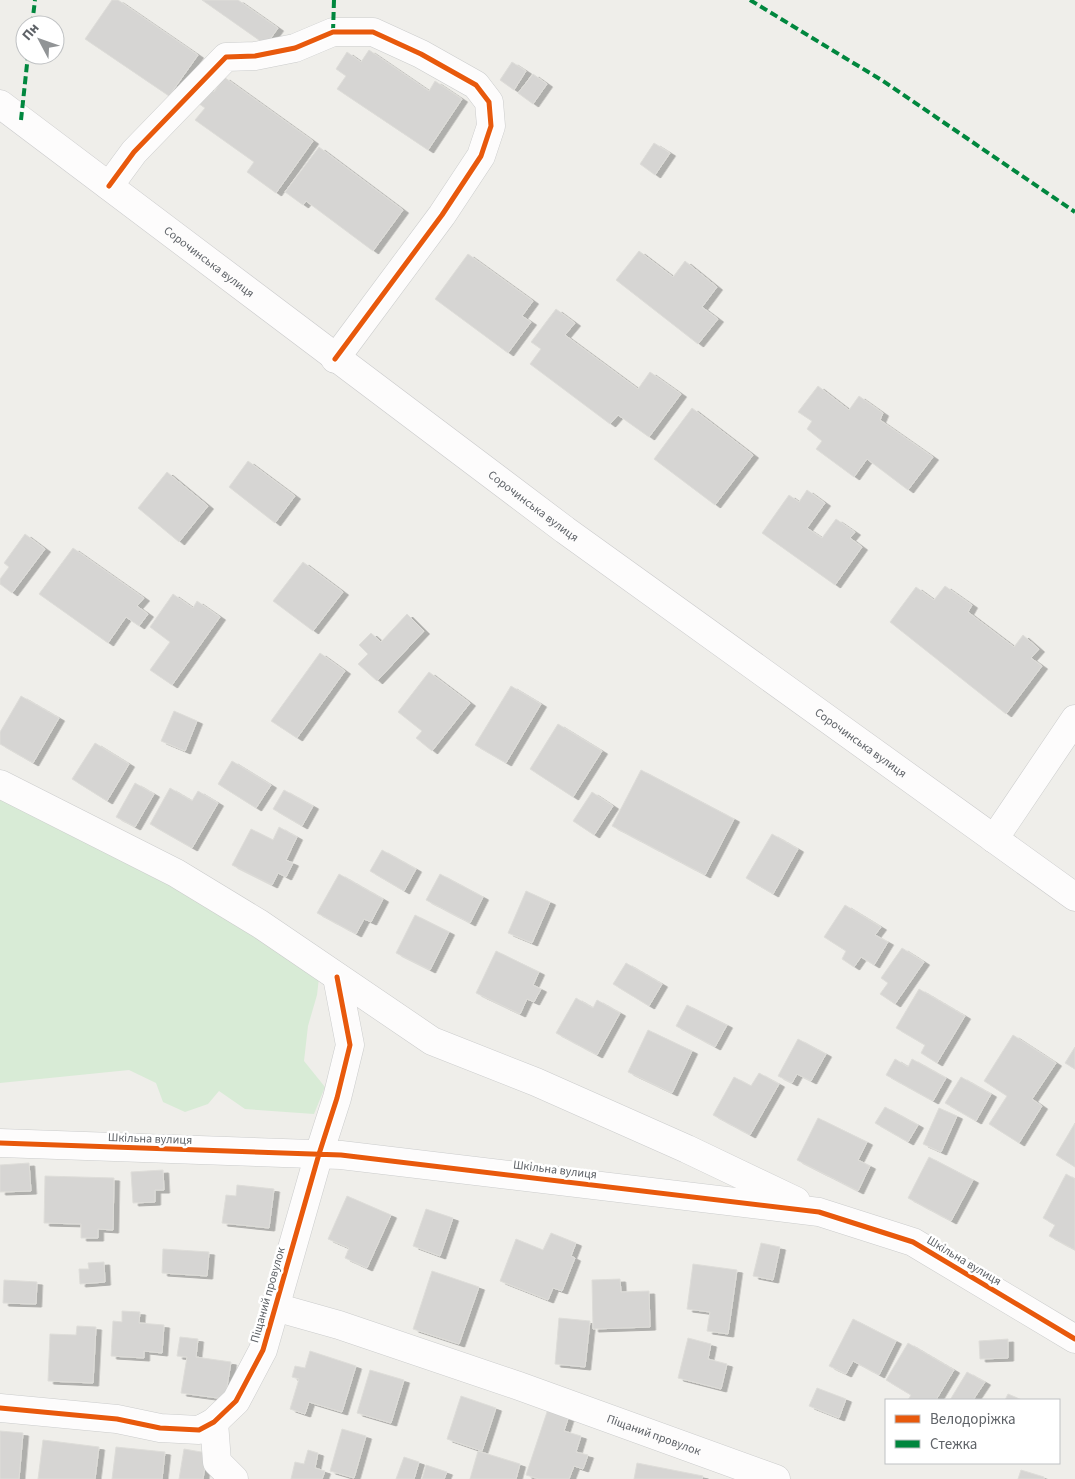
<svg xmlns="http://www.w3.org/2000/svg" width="1075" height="1479" font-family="'Source Sans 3',sans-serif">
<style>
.green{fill:#d8ebd6}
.building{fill:#d6d5d3;stroke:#deddd9;filter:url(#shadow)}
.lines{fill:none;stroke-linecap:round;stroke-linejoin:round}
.minor-casing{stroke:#cbcccc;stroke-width:29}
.secondary-casing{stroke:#cacacb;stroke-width:29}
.minor{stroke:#fdfcfc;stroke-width:28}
.secondary{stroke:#fdfcfc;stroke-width:28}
.quiet{stroke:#00873e;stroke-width:4;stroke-dasharray:8 4;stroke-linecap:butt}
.cycleway-casing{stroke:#fff;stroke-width:8}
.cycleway{stroke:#e8590c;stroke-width:5}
.labels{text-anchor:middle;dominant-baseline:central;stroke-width:5;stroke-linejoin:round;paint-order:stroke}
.street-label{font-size:12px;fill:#5f6368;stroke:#fff}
</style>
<defs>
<filter id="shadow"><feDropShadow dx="5.5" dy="3" stdDeviation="0" flood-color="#0004"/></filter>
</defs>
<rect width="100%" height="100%" fill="#efeeea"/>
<path class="green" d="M0 796 97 841 320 969 317 995 308 1026 304 1061 325 1087 314 1114 245 1109 219 1091 208 1104 185 1112 163 1102 156 1083 129 1070 0 1083Z"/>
<path class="building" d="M112 0H118L198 55 169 96 85 39Z
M202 0H238L278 28 266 45Z
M369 50 429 91 435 81 462 99 428 150 337 89 346 76 336 69 347 52 361 62Z
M512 62 526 71 514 90 500 80Z
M533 74 547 84 533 104 518 93Z
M224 77 313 141 276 193 247 172 254 162 195 120 205 108 195 101 206 86 214 92Z
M654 143 670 153 655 175 640 164Z
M319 147 403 210 373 251 306 201 303 205 285 192Z
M639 251 673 277 685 261 717 287 702 307 718 319 698 344 616 280Z
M468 254 533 301 522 316 531 322 508 353 435 299Z
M556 309 575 323 565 335 638 389 650 372 681 394 649 437 618 415 610 424 530 364 541 349 531 342Z
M818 386 849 410 859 396 883 413 880 420 933 457 908 490 867 459 854 477 816 449 822 441 807 429 812 421 798 412Z
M692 408 753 455 715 505 654 459Z
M248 461 295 496 275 523 229 487Z
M167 472 208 506 179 542 138 508Z
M807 490 825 503 807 528 822 538 836 519 855 532 850 538 862 547 835 585 762 533 789 495 799 502Z
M25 534 45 549 12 593 0 584V579L9 567 4 563Z
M73 548 144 598 137 606 148 614 139 626 126 617 108 643 39 594Z
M303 562 343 592 313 631 273 601Z
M945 586 972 605 968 612 1014 647 1023 635 1039 649 1031 658 1042 666 1006 714 890 622 916 587 934 600Z
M173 594 193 608 197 601 220 617 172 685 150 670 170 642 150 627Z
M407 614 424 631 377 681 358 664 368 654 359 645 371 633 381 642Z
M320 653 345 671 297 738 271 721Z
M429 672 470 703 432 751 416 738 422 731 398 712Z
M511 686 541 704 506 763 475 745Z
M21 696 59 718 33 763 0 744V732Z
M174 711 197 721 185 751 161 741Z
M558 724 602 751 573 797 530 769Z
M95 743 129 764 107 801 72 779Z
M232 761 271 785 256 808 218 784Z
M641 770 734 819 705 875 612 826Z
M135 783 154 794 135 827 116 817Z
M170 788 192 801 198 791 218 803 192 848 150 824Z
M284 790 313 806 302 826 273 809Z
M592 792 613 806 594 835 573 821Z
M279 827 297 837 286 860 293 863 286 877 278 873 272 885 232 865 251 829 273 840Z
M772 834 798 849 773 894 746 878Z
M382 850 416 869 404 891 370 871Z
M339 874 383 899 371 922 364 919 356 934 317 913Z
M440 874 483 897 470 923 426 900Z
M526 891 550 902 532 943 508 933Z
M845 905 881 927 875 935 888 942 874 965 861 957 854 967 842 959 846 951 824 937Z
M415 915 449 932 430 970 396 953Z
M902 948 924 962 895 1004 880 994 888 983 881 978Z
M496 951 539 972 533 985 541 989 534 1002 527 999 520 1014 476 993Z
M626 963 662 984 649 1006 613 984Z
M919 989 965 1016 937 1063 921 1053 925 1045 896 1028Z
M576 998 593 1008 597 1000 620 1013 597 1055 556 1033Z
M687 1005 727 1025 715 1047 676 1026Z
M648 1030 692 1051 672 1093 628 1072Z
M1013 1035 1056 1063 1032 1099 1042 1106 1019 1143 989 1124 1007 1096 984 1081Z
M798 1039 826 1054 811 1081 797 1074 792 1083 778 1076Z
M1075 1047V1069L1065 1063Z
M895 1059 908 1067 912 1059 946 1078 933 1101 886 1075Z
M759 1073 779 1084 750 1135 713 1115 734 1077 751 1086Z
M961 1077 991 1094 976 1121 945 1103Z
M885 1107 918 1125 908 1142 875 1123Z
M939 1108 957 1116 941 1152 923 1144Z
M818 1118 867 1142 858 1160 870 1166 858 1191 797 1160Z
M1075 1123V1167L1056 1155Z
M929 1157 973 1180 951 1221 908 1198Z
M29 1163 31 1191 0 1192V1165Z
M163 1170 164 1190H155V1202L133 1203 131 1172Z
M1066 1174 1075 1179V1250L1049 1236 1055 1225 1043 1218Z
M45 1176 114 1178 113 1230 98 1229V1238H81V1224L44 1223Z
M237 1185 274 1189 269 1228 222 1223 226 1195 236 1196Z
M347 1196 391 1215 367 1268 345 1258 349 1248 328 1239Z
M426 1209 453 1218 440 1256 413 1246Z
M551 1233 576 1243 571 1256 575 1258 562 1291 553 1288 548 1300 500 1281 516 1239 543 1250Z
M761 1243 780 1247 773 1280 753 1276Z
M163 1249 209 1252 207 1276 162 1273Z
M104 1262 105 1282 80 1284 79 1269H89L88 1263Z
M693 1264 737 1270 728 1334 707 1331 710 1312 687 1309Z
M432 1271 479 1287 459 1344 413 1329Z
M620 1279 621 1292 649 1291 650 1327 593 1329 592 1280Z
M4 1280 37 1282 36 1304 3 1303Z
M122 1311 140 1312 139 1323 164 1325 162 1353 144 1351V1358L111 1356 113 1321 122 1322Z
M559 1318 590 1321 585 1367 555 1364Z
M853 1319 896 1341 879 1375 853 1361 846 1374 829 1366Z
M77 1326 96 1327 93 1383 48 1381 50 1334 76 1335Z
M180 1337 198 1339 196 1357 231 1362 225 1399 181 1393 187 1357 177 1356Z
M688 1338 711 1344 708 1359 727 1364 721 1389 678 1378Z
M1008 1339V1358L980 1359 979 1341Z
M908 1343 954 1370 936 1400H908L911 1395 886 1380Z
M310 1351 356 1366 342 1412 309 1402 305 1414 290 1409 299 1379 292 1377 295 1366 305 1368Z
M370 1370 404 1380 391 1423 357 1413Z
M967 1372 985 1382 973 1400H950Z
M817 1388 846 1399 839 1418 809 1406Z
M1008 1394 1022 1400H1005Z
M461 1396 496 1408 482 1451 447 1439Z
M548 1409 569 1416 564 1431 581 1436 576 1452 588 1455 583 1469 574 1466 569 1479H539L526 1475Z
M342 1429 366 1436 354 1478 330 1471Z
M0 1431 23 1433 19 1479H0Z
M43 1440 99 1447 95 1479H38Z
M116 1447 165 1452 162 1479H112Z
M184 1449 207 1453 203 1479H179Z
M308 1450 318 1453 315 1468 325 1471 322 1479H291L295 1462 304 1464Z
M478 1451 520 1464 516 1479H470Z
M404 1457 419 1462 414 1479H396Z
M637 1463 703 1476 702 1479H634Z
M426 1465 447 1472 444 1479H422Z
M1021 1470 1044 1477V1479H1018Z"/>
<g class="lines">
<g class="minor-casing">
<g id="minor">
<path d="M109 186 134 152 226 57 255 56 295 48 333 32H373L421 54 476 85 489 102 491 126 481 156 442 215 335 359"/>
<path d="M0 784 176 873 260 924 432 1041 536 1082 687 1149 796 1201"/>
<path d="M994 839 1075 719"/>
<path d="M0 1143 341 1155 819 1212 913 1242 1075 1339"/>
<path id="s1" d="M275 1307 339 1325 519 1386 776 1479"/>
<path d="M0 1408 117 1419 160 1428 199 1430 214 1422 236 1401 263 1350 319 1154 337 1098 350 1045 337 977"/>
<path d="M214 1422 217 1462 234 1479"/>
</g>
</g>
<g class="secondary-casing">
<g id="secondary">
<path id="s2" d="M0 104 565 530 1075 897"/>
</g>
</g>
<use href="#minor" class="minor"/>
<use href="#secondary" class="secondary"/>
<path class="quiet" d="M750 0 883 81 1075 212
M32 25 35 0
M333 32 334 0
M21 120 28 55"/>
<g class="cycleway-casing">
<path id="cycleway" d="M109 186 134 152 226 57 255 56 295 48 333 32H373L421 54 476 85 489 102 491 126 481 156 442 215 335 359
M0 1143 341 1155 819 1212 913 1242 1075 1339
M0 1408 117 1419 160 1428 199 1430 214 1422 236 1401 263 1350 319 1154 337 1098 350 1045 337 977"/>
</g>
<use href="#cycleway" class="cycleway"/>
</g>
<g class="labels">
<g class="street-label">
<text stroke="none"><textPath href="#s2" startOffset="262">Сорочинська вулиця</textPath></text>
<text stroke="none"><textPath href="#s2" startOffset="668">Сорочинська вулиця</textPath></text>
<text stroke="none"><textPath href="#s2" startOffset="1072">Сорочинська вулиця</textPath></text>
<text transform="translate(150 1139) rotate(2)">Шкільна вулиця</text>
<text transform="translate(555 1170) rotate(7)">Шкільна вулиця</text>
<text transform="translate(964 1261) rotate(31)">Шкільна вулиця</text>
<text transform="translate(268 1295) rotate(-74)">Піщаний провулок</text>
<text stroke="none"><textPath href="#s1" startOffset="400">Піщаний провулок</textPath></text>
</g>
</g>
<rect x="885" y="1399" width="175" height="65" fill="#ffffff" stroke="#bfc1c3"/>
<rect x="895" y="1415" width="25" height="8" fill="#e8590c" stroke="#bfc1c3"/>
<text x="930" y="1424" font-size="15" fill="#5f6368">Велодоріжка</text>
<rect x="895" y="1440" width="25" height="8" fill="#00873e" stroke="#bfc1c3"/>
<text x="930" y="1449" font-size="15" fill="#5f6368">Стежка</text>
<g transform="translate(40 40) rotate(311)"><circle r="24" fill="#ffffff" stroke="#bfc1c3"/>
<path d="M0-4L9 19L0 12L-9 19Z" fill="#919496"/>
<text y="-8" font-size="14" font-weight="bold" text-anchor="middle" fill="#5f6368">Пн</text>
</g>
</svg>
